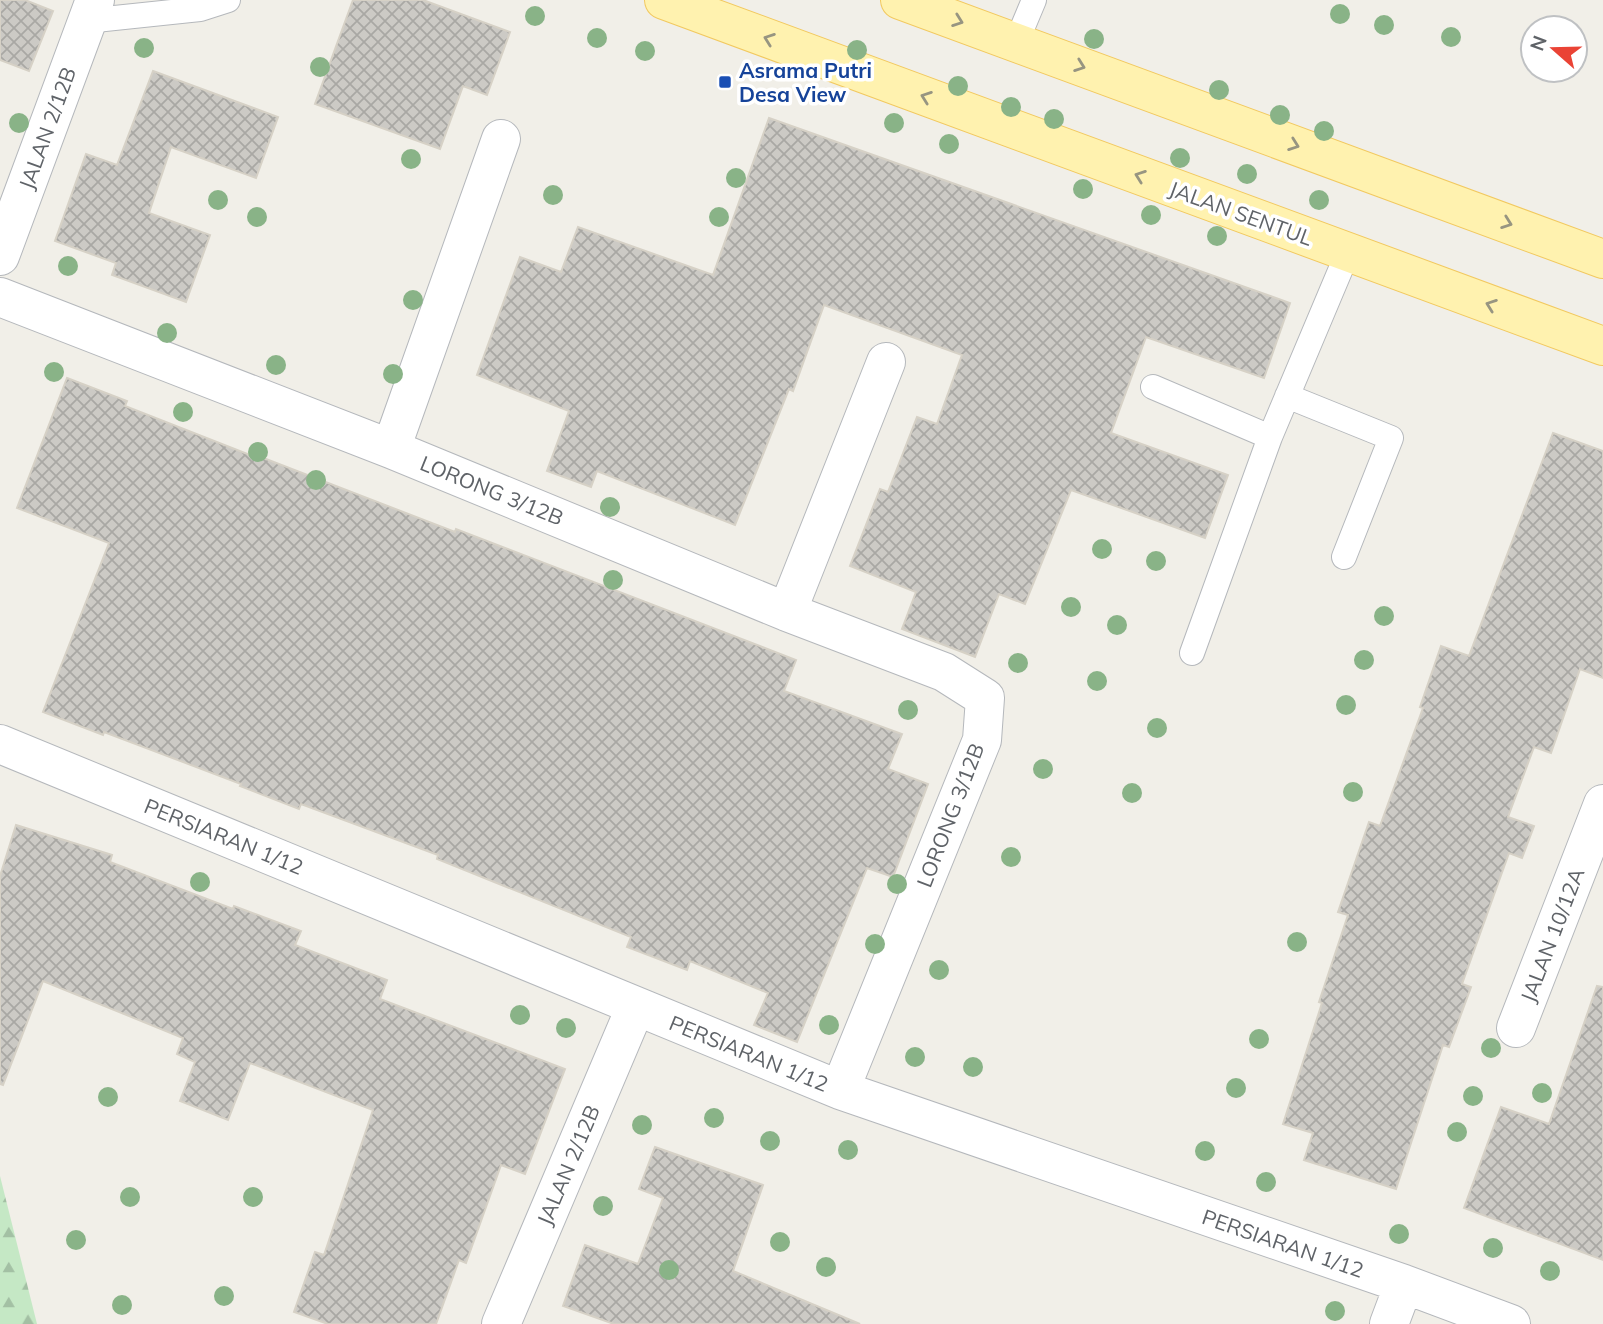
<svg xmlns="http://www.w3.org/2000/svg" width="1603" height="1324" font-family="Mulish,sans-serif">
<style>
.forest{fill:url(#forest-firs)}
.building{fill:url(#building-cross-hatch);stroke:#d6d1c6;stroke-width:2}
.lines{fill:none;stroke-linecap:round;stroke-linejoin:round}
.service-casing{stroke:#b5b8bc;stroke-width:26}
.minor-casing{stroke:#b5b8bc;stroke-width:40}
.primary-casing{stroke:#f2c960;stroke-width:40}
.service{stroke:#fff;stroke-width:24}
.minor{stroke:#fff;stroke-width:38}
.primary{stroke:#fff2af;stroke-width:38}
.tree{fill:#89b387}
.oneway{stroke:#979581}
.transit-dot{fill:#1a4fb4;stroke:#fff;stroke-width:2.5}
.labels{text-anchor:middle;dominant-baseline:central;stroke-width:7;stroke-linejoin:round;paint-order:stroke}
.transit-label{font-size:21px;font-weight:bold;fill:#164399;stroke:#fff;text-anchor:start}
.street-label{font-size:21px;fill:#5f6368;stroke:#fff}
</style>
<defs>
<pattern id="forest-firs" width="22" height="20" patternUnits="userSpaceOnUse" patternTransform="scale(1.75)"><rect width="22" height="20" fill="#c5e8c5"/><path d="M5 1l3.5 6h-7zM16 11l3.5 6h-7z" fill="#a3c0a4"/></pattern>
<pattern id="building-cross-hatch" width="8" height="8" patternUnits="userSpaceOnUse" patternTransform="scale(1.75)"><rect width="8" height="8" fill="#cccac5"/><path d="M0 0l8 8M0 8l8-8" fill="none" stroke="#a9a8a4"/></pattern>
</defs>
<rect width="100%" height="100%" fill="#f1efe8"/>
<path class="forest" d="M0 1176 37 1324H0Z"/>
<path class="building" d="M0 0H25L53 11 29 71 0 60Z
M353 0H423L510 32 487 95 463 86 440 149 315 104Z
M153 71 278 117 256 178 171 147 149 213 210 235 186 302 112 275 116 263 55 241 86 154 117 165Z
M769 118 1290 303 1264 378 1146 337 1111 433 1228 475 1205 538 1071 490 1025 604 999 594 975 657 902 629 916 592 850 566 880 489 888 492 917 417 937 424 962 355 824 305 793 391 789 389 735 525 597 471 591 487 547 471 569 411 477 375 520 257 561 272 578 227 713 275Z
M67 378 127 401 125 406 260 459 261 457 455 532 456 529 796 660 784 691 902 734 888 769 928 784 893 877 867 868 797 1042 754 1025 768 993 690 961 687 970 627 947 631 937 437 859 438 855 301 804 299 809 240 786 241 784 104 732 103 735 43 712 109 543 17 508Z
M1553 433 1603 451V678L1580 669 1551 753 1534 747 1508 817 1534 826 1522 858 1509 853 1462 984 1471 987 1449 1047 1443 1045 1396 1189 1304 1160 1313 1133 1283 1124 1322 1003 1319 1002 1348 915 1338 912 1369 822 1380 826 1423 708 1420 707 1441 646 1469 656Z
M16 825 112 855 110 862 233 909 234 906 301 931 295 945 387 980 380 999 565 1069 525 1174 501 1165 466 1263 459 1260 436 1324H328L294 1312 315 1252 324 1255 373 1110 250 1063 228 1120 180 1101 195 1062 177 1054 183 1038 43 981 3 1085 0 1084V876Z
M1597 986 1603 987V1260L1464 1208 1501 1107 1549 1124Z
M655 1147 763 1185 733 1271 860 1324H614L563 1306 585 1245 638 1264 663 1198 639 1189Z"/>
<g class="lines">
<g class="service-casing">
<path id="service" d="M86 21 200 9 228 0
M1016 43 1034 0
M1153 387 1270 437 1348 252
M1287 396 1391 438 1344 557
M1192 653 1270 437"/>
</g>
<g class="minor-casing">
<path id="minor" d="M0 256 95 0
M0 297 391 449 787 612 944 672 985 698 982 740 840 1090
M391 449 501 139
M787 612 886 362
M0 744 840 1090 1404 1284 1511 1324
M1516 1028 1603 804
M501 1324 636 1006
M1389 1324 1404 1284"/>
</g>
<g class="primary-casing">
<path id="primary" d="M664 0 1603 346
M900 0 1603 259"/>
</g>
<use href="#service" class="service"/>
<use href="#minor" class="minor"/>
<use href="#primary" class="primary"/>
</g>
<g class="tree">
<circle cx="1340" cy="14" r="10"/>
<circle cx="535" cy="16" r="10"/>
<circle cx="1384" cy="25" r="10"/>
<circle cx="1451" cy="37" r="10"/>
<circle cx="597" cy="38" r="10"/>
<circle cx="1094" cy="39" r="10"/>
<circle cx="144" cy="48" r="10"/>
<circle cx="857" cy="50" r="10"/>
<circle cx="645" cy="51" r="10"/>
<circle cx="320" cy="67" r="10"/>
<circle cx="958" cy="86" r="10"/>
<circle cx="1219" cy="90" r="10"/>
<circle cx="1011" cy="107" r="10"/>
<circle cx="1280" cy="115" r="10"/>
<circle cx="1054" cy="119" r="10"/>
<circle cx="19" cy="123" r="10"/>
<circle cx="894" cy="123" r="10"/>
<circle cx="1324" cy="131" r="10"/>
<circle cx="949" cy="144" r="10"/>
<circle cx="1180" cy="158" r="10"/>
<circle cx="411" cy="159" r="10"/>
<circle cx="1247" cy="174" r="10"/>
<circle cx="736" cy="178" r="10"/>
<circle cx="1083" cy="189" r="10"/>
<circle cx="553" cy="195" r="10"/>
<circle cx="218" cy="200" r="10"/>
<circle cx="1319" cy="200" r="10"/>
<circle cx="1151" cy="215" r="10"/>
<circle cx="257" cy="217" r="10"/>
<circle cx="719" cy="217" r="10"/>
<circle cx="1217" cy="236" r="10"/>
<circle cx="68" cy="266" r="10"/>
<circle cx="413" cy="300" r="10"/>
<circle cx="167" cy="333" r="10"/>
<circle cx="276" cy="365" r="10"/>
<circle cx="54" cy="372" r="10"/>
<circle cx="393" cy="374" r="10"/>
<circle cx="183" cy="412" r="10"/>
<circle cx="258" cy="452" r="10"/>
<circle cx="316" cy="480" r="10"/>
<circle cx="610" cy="507" r="10"/>
<circle cx="1102" cy="549" r="10"/>
<circle cx="1156" cy="561" r="10"/>
<circle cx="613" cy="580" r="10"/>
<circle cx="1071" cy="607" r="10"/>
<circle cx="1384" cy="616" r="10"/>
<circle cx="1117" cy="625" r="10"/>
<circle cx="1364" cy="660" r="10"/>
<circle cx="1018" cy="663" r="10"/>
<circle cx="1097" cy="681" r="10"/>
<circle cx="1346" cy="705" r="10"/>
<circle cx="908" cy="710" r="10"/>
<circle cx="1157" cy="728" r="10"/>
<circle cx="1043" cy="769" r="10"/>
<circle cx="1353" cy="792" r="10"/>
<circle cx="1132" cy="793" r="10"/>
<circle cx="1011" cy="857" r="10"/>
<circle cx="200" cy="882" r="10"/>
<circle cx="897" cy="884" r="10"/>
<circle cx="1297" cy="942" r="10"/>
<circle cx="875" cy="944" r="10"/>
<circle cx="939" cy="970" r="10"/>
<circle cx="520" cy="1015" r="10"/>
<circle cx="829" cy="1025" r="10"/>
<circle cx="566" cy="1028" r="10"/>
<circle cx="1259" cy="1039" r="10"/>
<circle cx="1491" cy="1048" r="10"/>
<circle cx="915" cy="1057" r="10"/>
<circle cx="973" cy="1067" r="10"/>
<circle cx="1236" cy="1088" r="10"/>
<circle cx="1542" cy="1093" r="10"/>
<circle cx="1473" cy="1096" r="10"/>
<circle cx="108" cy="1097" r="10"/>
<circle cx="714" cy="1118" r="10"/>
<circle cx="642" cy="1125" r="10"/>
<circle cx="1457" cy="1132" r="10"/>
<circle cx="770" cy="1141" r="10"/>
<circle cx="848" cy="1150" r="10"/>
<circle cx="1205" cy="1151" r="10"/>
<circle cx="1266" cy="1182" r="10"/>
<circle cx="130" cy="1197" r="10"/>
<circle cx="253" cy="1197" r="10"/>
<circle cx="603" cy="1206" r="10"/>
<circle cx="1399" cy="1234" r="10"/>
<circle cx="76" cy="1240" r="10"/>
<circle cx="780" cy="1242" r="10"/>
<circle cx="1493" cy="1248" r="10"/>
<circle cx="826" cy="1267" r="10"/>
<circle cx="669" cy="1270" r="10"/>
<circle cx="1550" cy="1271" r="10"/>
<circle cx="224" cy="1296" r="10"/>
<circle cx="122" cy="1305" r="10"/>
<circle cx="1335" cy="1311" r="10"/>
</g>
<defs><path id="oneway-chevron" d="M-2-3.5L2.5 0L-2 3.5" fill="none" stroke-width="1.6" stroke-linecap="round" stroke-linejoin="round" transform="scale(1.75)"/></defs>
<g class="oneway">
<use href="#oneway-chevron" transform="translate(958 21) rotate(20)"/>
<use href="#oneway-chevron" transform="translate(769 39) rotate(-160)"/>
<use href="#oneway-chevron" transform="translate(1080 66) rotate(20)"/>
<use href="#oneway-chevron" transform="translate(926 97) rotate(-160)"/>
<use href="#oneway-chevron" transform="translate(1294 145) rotate(20)"/>
<use href="#oneway-chevron" transform="translate(1140 176) rotate(-160)"/>
<use href="#oneway-chevron" transform="translate(1507 223) rotate(20)"/>
<use href="#oneway-chevron" transform="translate(1491 305) rotate(-160)"/>
</g>
<rect class="transit-dot" x="718" y="75" width="14" height="14" rx="3.5"/>
<g class="labels">
<g class="transit-label">
<text x="739" y="70">Asrama Putri<tspan x="739" dy="24">Desa View</tspan></text>
</g>
<g class="street-label">
<text transform="translate(47 128) rotate(-70)">JALAN 2/12B</text>
<text transform="translate(1241 213) rotate(20)">JALAN SENTUL</text>
<text transform="translate(492 490) rotate(22)">LORONG 3/12B</text>
<text transform="translate(950 815) rotate(-69)">LORONG 3/12B</text>
<text transform="translate(224 836) rotate(22)">PERSIARAN 1/12</text>
<text transform="translate(1552 935) rotate(-69)">JALAN 10/12A</text>
<text transform="translate(749 1053) rotate(22)">PERSIARAN 1/12</text>
<text transform="translate(568 1165) rotate(-67)">JALAN 2/12B</text>
<text transform="translate(1283 1243) rotate(19)">PERSIARAN 1/12</text>
</g>
</g>
<g transform="translate(1554 49) rotate(290)"><circle r="33" fill="#ffffff" stroke="#bfc1c3" stroke-width="2"/>
<path d="M0-5L12 26L0 18L-12 26Z" fill="#ea4335"/>
<text y="-10" font-size="19" font-weight="bold" text-anchor="middle" fill="#5f6368">N</text>
</g>
</svg>
